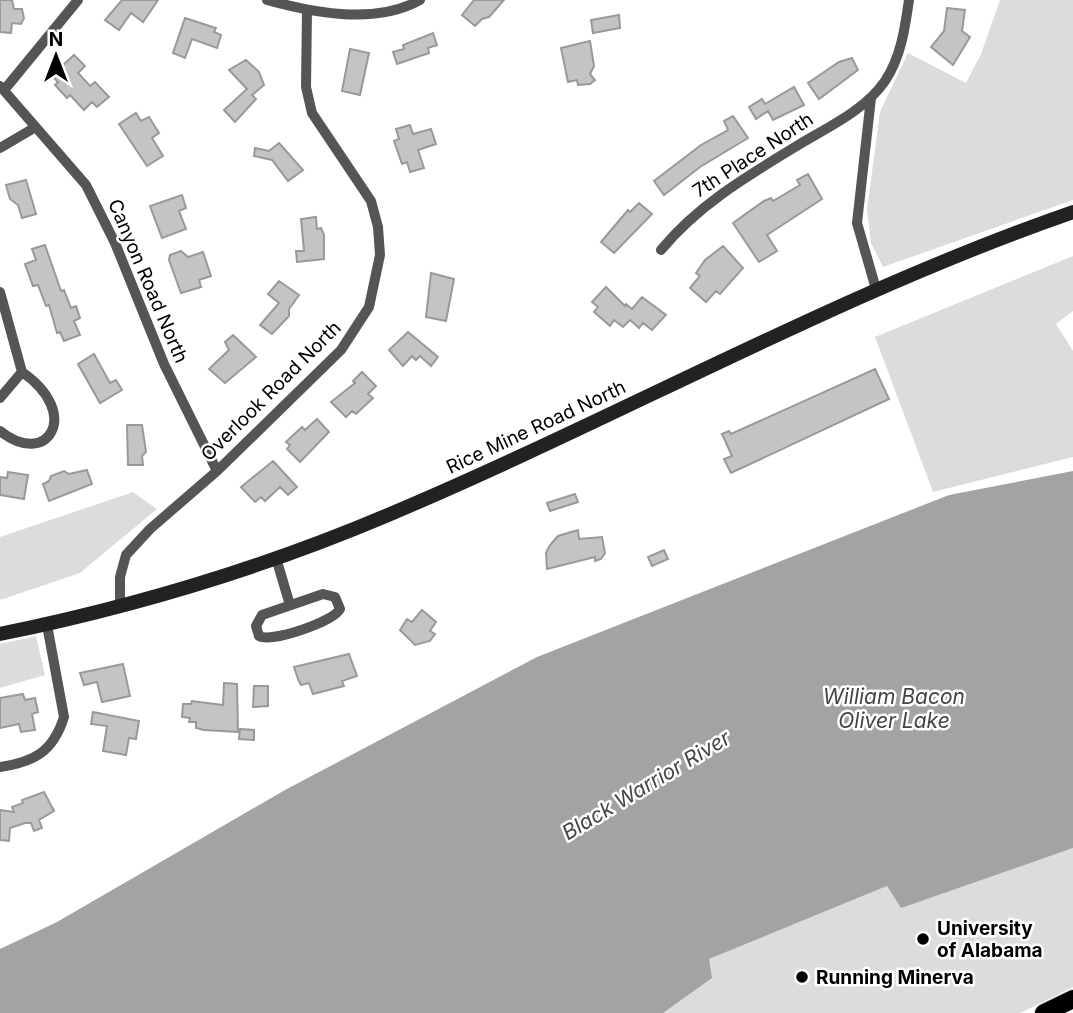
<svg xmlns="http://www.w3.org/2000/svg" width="1073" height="1013" font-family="Inter,sans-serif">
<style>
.green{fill:#dcdcdc}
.water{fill:#a3a3a3}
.building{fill:#c4c4c4;stroke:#999;stroke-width:2}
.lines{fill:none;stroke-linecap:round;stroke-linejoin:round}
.primary-casing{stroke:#dbdbdb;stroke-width:20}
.minor{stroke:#555;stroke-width:10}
.secondary{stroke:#222;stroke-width:14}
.primary{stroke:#000;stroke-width:18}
.poi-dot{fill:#000;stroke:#fff;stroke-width:2.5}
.labels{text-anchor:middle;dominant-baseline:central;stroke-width:5;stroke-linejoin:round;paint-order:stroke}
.street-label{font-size:19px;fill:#000;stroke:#fff}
.poi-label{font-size:19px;font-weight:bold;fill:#000;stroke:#fff;text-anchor:start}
.water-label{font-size:21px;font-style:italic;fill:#444;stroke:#fff}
</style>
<rect width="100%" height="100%" fill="#fff"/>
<path class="green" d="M1000 0H1073V200L883 267 871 243 867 210 880 112 908 53 966 83 981 54Z
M1073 256V311L1056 324 1073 351V457L933 492 875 337Z
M133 492 157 509 80 573 0 600V537Z
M36 636 45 675 0 688V644Z
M1073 848V987L1020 1013H663L711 978 708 959 887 886 902 907Z"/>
<path class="water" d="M1073 471V848L901 908 887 886 709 959 712 978 663 1013H0V949L57 922 285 790 537 657 949 495Z"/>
<path class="building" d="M0 0H12L14 9H22L24 18 21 24 12 23 11 33 0 32Z
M122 0H158L143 22 131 13 119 30 105 20Z
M474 0H504L489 17 482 19 475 26 462 15Z
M947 8 965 10 962 31 970 37 953 65 931 47 944 31Z
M619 15 620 28 593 33 591 20Z
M185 18 216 28 214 32 221 35 217 48 192 39 185 58 173 53Z
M433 33 437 45 428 48 429 53 397 64 393 52 404 49 403 45Z
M590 41 594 66 590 74 595 80 590 84 578 85 577 80 568 82 561 48Z
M350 49 369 53 360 95 342 91Z
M74 55 85 66 78 73 90 86 95 82 109 97 97 107 92 102 84 110 70 95 67 98 55 85 58 82 54 78 62 72V66Z
M852 58 858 70 819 99 808 83 839 62Z
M246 60 259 72 264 85 252 95 256 99 235 122 224 110 247 89 229 70Z
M794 87 804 105 773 120 768 111 756 119 749 107 762 99 765 104Z
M136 113 141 121 149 117 159 133 152 138 163 156 147 166 119 124Z
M733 116 748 138 700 167 664 195 654 181 701 145 728 130 724 121Z
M410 125 413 134 431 129 436 144 418 150 424 168 410 172 407 162 402 164 394 141 399 139 396 129Z
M279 143 303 170 288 181 272 160 254 156 255 148 269 151Z
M808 174 822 199 767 235 777 251 759 262 733 223 764 201 771 198 773 201 800 185 797 180Z
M26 180 36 214 22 218 18 205 10 199 6 185Z
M182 195 186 208 179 211 186 229 162 238 150 206Z
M639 203 652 214 614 253 601 242 628 210 630 212Z
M316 217 317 229 321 228 324 235V259L297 262 296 251H304L301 219Z
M45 245 61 291 64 290 71 308 76 306 80 318 74 321 80 335 64 341 60 332 57 333 49 305 46 306 38 285 33 286 25 264 36 260 32 249Z
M723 246 743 268 720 294 716 291 706 302 690 288 700 276 696 273 705 260Z
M181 251 188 257 203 252 211 276 199 280 201 287 181 293 169 260 170 255Z
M431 273 454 279 446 321 426 317Z
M279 281 299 295 289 309V316L272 334 260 325 279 303 268 294Z
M606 287 625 306 626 304 632 309 642 297 666 315 652 330 643 323 639 328 630 320 623 327 614 320 610 326 594 312 598 307 592 302Z
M408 332 438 357 431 366 420 356 416 360 412 356 403 366 389 350Z
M233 335 256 357 225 383 209 369 229 350 225 342Z
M94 354 110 383 116 380 122 390 100 403 78 364Z
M875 369 889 399 731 473 724 459 732 456 722 434 729 431 731 434Z
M362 372 376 386 368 394 373 398 356 414 352 411 346 417 331 402 355 383 353 381Z
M317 419 329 432 300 462 287 449 290 445 286 442 302 427 305 430Z
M127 425H142L146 452 142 456 143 465H128Z
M273 461 297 487 288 495 280 487 265 501 261 497 255 502 241 487Z
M87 470 92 484 49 501 43 484 49 481 51 476 64 471 69 474Z
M8 472 28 475 24 499 0 495V477L7 478Z
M575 494 578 502 550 511 547 503Z
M578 530 579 539 602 537 605 553 601 559 595 561V557L547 569 546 553 550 545 558 536Z
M664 550 668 559 652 566 648 557Z
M422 610 436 622 430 631 435 634 430 641 415 645 400 630 407 619 412 622Z
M349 654 357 676 342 681 344 686 313 694 309 683 301 685 298 679 294 667Z
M123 664 130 696 102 702 97 682 84 685 80 673Z
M224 683 237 684 238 732 204 730 196 728V722H189L190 718 182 717 183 704H191L192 701 223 705Z
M254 686H268V706L253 707Z
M23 694 25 700 35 698 38 712 32 714 35 730 21 732 19 724 0 728V698Z
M93 712 139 721 136 739 129 738 126 755 103 751 107 726 91 724Z
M240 729 254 730V740L239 739Z
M44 792 54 811 39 820 42 828 34 831 31 823H25L10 828 9 841 0 840V810L14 812 12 807 23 803 22 800Z"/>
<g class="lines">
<g class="primary-casing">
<path id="primary" d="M1044 1013 1073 999"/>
</g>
<path class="minor" d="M267 0C314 13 376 25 420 0
M0 86 86 185 115 243 164 364 217 471
M5 89 78 0
M871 98 857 223 876 289
M0 148 34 128
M661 250C699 204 749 175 800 144 830 126 865 110 885 81 901 57 905 28 909 0
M0 292 22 372
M0 398 22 372C83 414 47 469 0 431
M276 558 290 605
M323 594 335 597 340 609C333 622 271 643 259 636L256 626 262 615Z
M120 606V577L126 555 150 529 217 471 341 350 369 307 380 255 378 227 371 201 312 113 306 87 307 10
M0 767C34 762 53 752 64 717L47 625"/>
<path class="secondary" d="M0 634C133 607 263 568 388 515 618 418 837 294 1073 212"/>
<use href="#primary" class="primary"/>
</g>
<g class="poi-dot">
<circle cx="923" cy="939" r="7"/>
<circle cx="802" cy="977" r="7"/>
</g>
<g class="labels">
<g class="street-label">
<text transform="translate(753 155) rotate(-33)">7th Place North</text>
<text transform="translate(148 281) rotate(67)">Canyon Road North</text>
<text transform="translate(271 391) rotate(-45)">Overlook Road North</text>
<text transform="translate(536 427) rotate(-25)">Rice Mine Road North</text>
</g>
<g class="poi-label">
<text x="937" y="928">University<tspan x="937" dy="22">of Alabama</tspan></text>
<text x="816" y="977">Running Minerva</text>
</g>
<g class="water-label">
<text x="894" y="696">William Bacon<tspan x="894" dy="24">Oliver Lake</tspan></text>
<text transform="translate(646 785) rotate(-31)">Black Warrior River</text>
</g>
</g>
<g transform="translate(56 56)" stroke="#ffffff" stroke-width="5" paint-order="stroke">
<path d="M0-5L12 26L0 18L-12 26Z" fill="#000000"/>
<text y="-10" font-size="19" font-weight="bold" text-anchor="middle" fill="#000000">N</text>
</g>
</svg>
